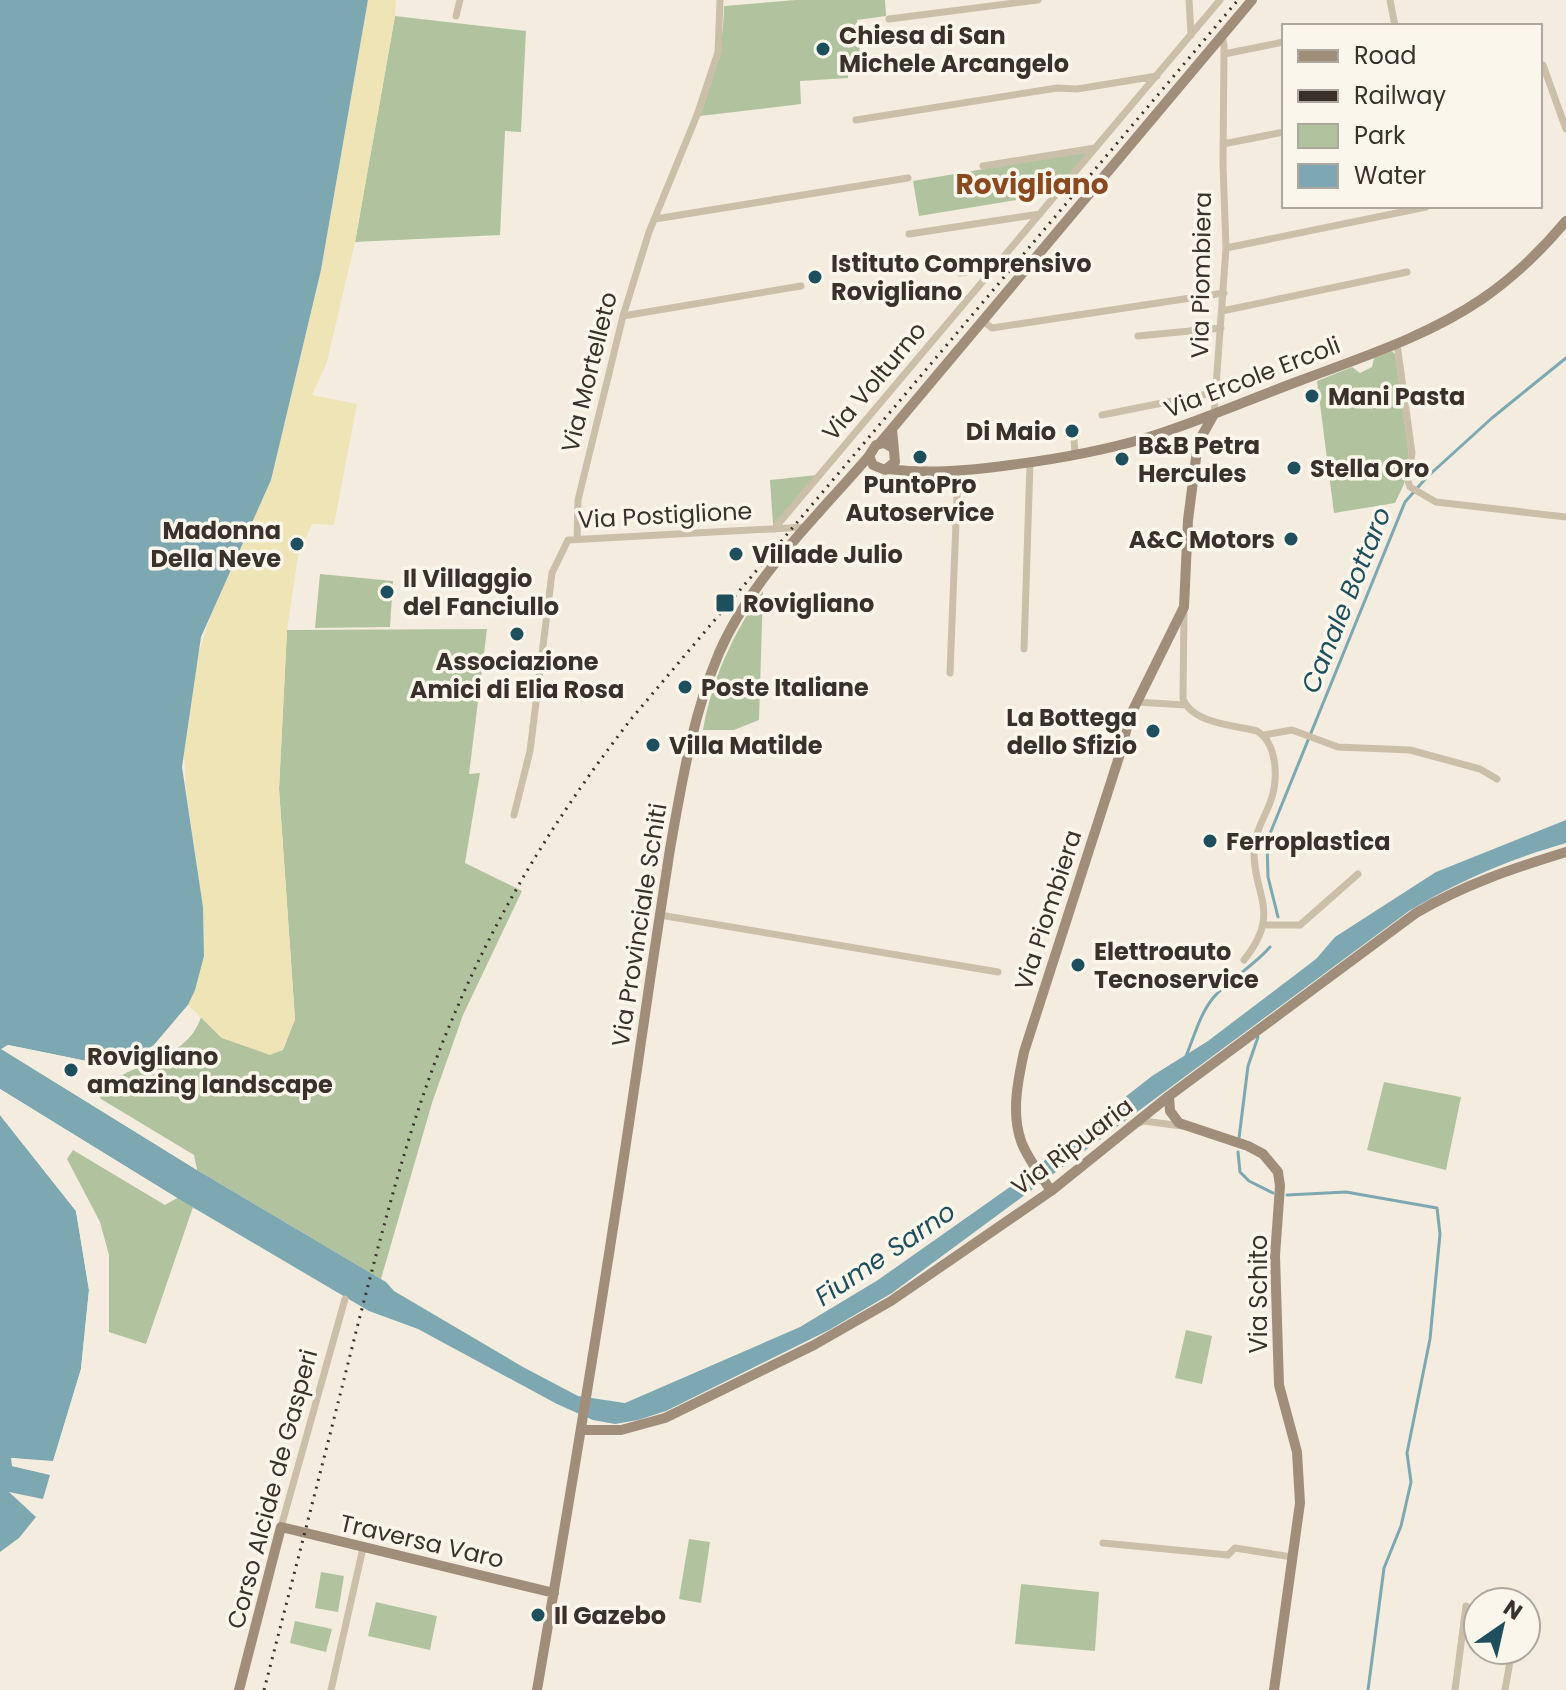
<svg xmlns="http://www.w3.org/2000/svg" width="1566" height="1690" font-family="Poppins,sans-serif">
<style>
.green{fill:#b1c39e}
.sand{fill:#efe4b5}
.water{fill:#7da8b2}
.pier{fill:#f4eddf}
.lines{fill:none;stroke-linecap:round;stroke-linejoin:round}
.stream{stroke:#7da8b2;stroke-width:3}
.street{stroke:#ccbfaa;stroke-width:7}
.secondary{stroke:#a08e7b;stroke-width:10}
.rail{stroke:#3a312a;stroke-width:3;stroke-dasharray:2 6;stroke-linecap:butt}
.poi-dot{fill:#1e4f5d;stroke:#fbf6ec;stroke-width:3}
.labels{text-anchor:middle;dominant-baseline:central;stroke-width:7;stroke-linejoin:round;paint-order:stroke}
.poi-label{font-size:24px;font-weight:bold;fill:#3a312a;stroke:#fbf6ec;text-anchor:start}
.street-label{font-size:24px;fill:#3a312a;stroke:#fbf6ec}
.water-label{font-size:26px;font-style:italic;fill:#1e4f5d;stroke:#fbf6ec}
.quarter-label{font-size:28px;font-weight:bold;fill:#8b4920;stroke:#fbf6ec}
</style>
<rect width="100%" height="100%" fill="#f4eddf"/>
<path class="green" d="M796 0H885L886 16 857 20 861 66H848V78L800 81 801 104 700 116C714 74 723 52 724 6Z
M395 16 526 31 521 132 505 131 500 235 355 242Z
M1090 151 1053 194 919 216 913 181Z
M1392 351 1395 354 1409 455 1404 484 1395 503 1334 513 1317 381 1352 367 1360 373 1372 367 1374 358Z
M817 475 778 521 773 524 770 480Z
M320 574 393 581 390 627 315 628Z
M763 591 759 720 734 730H703C712 679 733 633 763 591Z
M487 629 469 774 480 773 465 863 522 891 463 1015 432 1103 381 1279 197 1170 194 1155 101 1099 97 1092C126 1063 187 1062 201 1017L222 1038 270 1054 283 1050 295 1019 279 789 287 630Z
M1384 1082 1461 1097 1446 1170 1367 1150Z
M73 1150 165 1205 177 1198 193 1207 146 1344 109 1332V1255L100 1222 67 1159Z
M1186 1330 1212 1336 1202 1384 1175 1378Z
M689 1539 710 1542 701 1603 679 1599Z
M321 1572 344 1576 338 1612 315 1608Z
M1021 1584 1099 1592 1095 1651 1015 1644Z
M376 1602 437 1616 430 1650 368 1636Z
M295 1621 332 1629 326 1652 290 1643Z"/>
<path class="sand" d="M368 0H396L395 16 355 242 327 362 312 395 357 404 334 525 312 524 298 556 287 630 279 789 295 1020 282 1050 270 1055 222 1038 188 1005 204 956 203 907 186 789 184 755 199 652 211 614 271 480 322 266Z"/>
<path class="water" d="M0 0H368L321 270 271 480 201 637 182 767 203 907 204 956 195 990 188 1005 154 1045 134 1058 106 1065 8 1045 2 1049 197 1170 386 1282 394 1291 523 1367 578 1396 625 1403 800 1327 878 1280 1017 1182 1152 1076 1208 1041 1316 959 1335 937 1436 872 1566 820V843C1510 859 1459 881 1409 911L892 1293 829 1330 666 1411 638 1420 615 1424 593 1420 557 1404 418 1329 369 1311 177 1198 0 1089Z
M0 1115 76 1211 89 1290 81 1369 53 1462 12 1458V1466L50 1475 43 1499 9 1492 36 1517 19 1538 0 1552Z"/>
<path class="pier" d="M188 1005 191 1008 157 1048 135 1062 105 1069 9 1049 196 1165 197 1170 1 1049 8 1045 106 1065 134 1058 154 1045Z
M0 1089 177 1198 173 1200 0 1094Z
M0 1111 7 1115 80 1209 93 1289 84 1369 57 1463 53 1466 15 1463 51 1471 53 1475 12 1466 11 1458 53 1461 81 1369 89 1290 76 1211 0 1115Z"/>
<g class="lines">
<path class="stream" d="M1278 917 1268 877 1267 841 1405 502 1427 477 1492 418 1566 358
M1186 1056C1194 1037 1200 1014 1213 998 1229 979 1253 967 1270 947
M1239 1138 1248 1066 1258 1037
M1238 1152 1240 1172 1249 1181 1273 1193
M1287 1195 1346 1192 1437 1208 1440 1234 1430 1339 1407 1453 1411 1482 1401 1526 1384 1568 1368 1690"/>
<path class="street" d="M1189 0 1191 35
M1390 0 1395 26
M456 16 460 0
M889 19 1038 0
M1224 54 1284 42
M1543 65 1566 129
M856 120 1057 88 1077 89 1157 76
M1223 144 1284 132
M983 166 1095 148
M655 219 908 178
M909 234 1040 214
M1226 248 1426 207
M960 273 996 267
M1222 311 1407 272
M623 316 801 286
M983 321 992 328 1224 293
M1138 336 1221 328
M1397 344 1412 453 1408 481 1410 487 1436 502 1566 517
M1214 414 1226 248 1223 165 1224 45 1222 36
M1102 415 1217 392
M1074 439 1075 454
M774 529 1220 0
M577 539 578 500 623 316 649 232 697 115 718 52 720 0
M1184 610 1183 699C1193 724 1234 725 1257 731 1278 744 1278 779 1271 800 1266 815 1255 831 1254 847 1252 896 1283 911 1244 960
M1024 649 1030 463
M950 673 958 471
M1136 702 1185 705
M1264 735 1292 730 1338 747 1410 750 1480 769 1497 779
M514 815 530 751 552 573 568 540 806 527
M660 915 998 972
M1263 925H1300L1358 874
M1139 1123 1144 1121 1182 1126
M281 1527 345 1299
M1103 1543 1228 1555 1235 1548 1292 1557
M331 1690 363 1548
M1455 1690 1466 1606
M1505 1690 1512 1650"/>
<path class="secondary" d="M892 429 895 462 885 470 873 465 869 456 876 445 884 443 893 448
M880 443 1252 0
M888 469C927 474 964 471 1003 466 1051 460 1099 452 1146 438 1198 422 1248 400 1299 381 1362 357 1426 337 1482 299 1514 277 1541 251 1566 221
M1169 1096 1170 1111 1179 1123 1248 1146 1263 1154 1278 1172 1280 1186 1275 1256 1279 1385 1297 1452 1300 1503 1274 1690
M1051 1191C1041 1175 1027 1158 1021 1141 1011 1112 1018 1080 1024 1052L1120 754 1130 716 1184 607 1188 520 1196 458 1199 441 1214 414
M581 1430H621L665 1418 814 1345 891 1301 1051 1191 1169 1096 1416 913C1463 885 1514 868 1566 852
M239 1690 281 1527 554 1593
M537 1690C572 1486 606 1281 636 1076 647 1000 658 925 670 849 682 782 692 717 719 653 752 577 816 518 869 456"/>
<path class="rail" d="M264 1690C296 1567 328 1443 359 1320 387 1214 413 1108 457 1008 502 903 562 808 632 718L1238 0"/>
</g>
<g class="poi-dot">
<circle cx="823" cy="49" r="8"/>
<circle cx="815" cy="277" r="8"/>
<circle cx="1312" cy="396" r="8"/>
<circle cx="1072" cy="431" r="8"/>
<circle cx="920" cy="457" r="8"/>
<circle cx="1122" cy="459" r="8"/>
<circle cx="1294" cy="468" r="8"/>
<circle cx="1291" cy="539" r="8"/>
<circle cx="297" cy="544" r="8"/>
<circle cx="736" cy="554" r="8"/>
<circle cx="387" cy="592" r="8"/>
<rect x="715" y="593" width="20" height="20" rx="4"/>
<circle cx="517" cy="634" r="8"/>
<circle cx="685" cy="687" r="8"/>
<circle cx="1153" cy="731" r="8"/>
<circle cx="653" cy="745" r="8"/>
<circle cx="1210" cy="841" r="8"/>
<circle cx="1078" cy="965" r="8"/>
<circle cx="71" cy="1070" r="8"/>
<circle cx="538" cy="1615" r="8"/>
</g>
<g class="labels">
<g class="poi-label">
<text x="839" y="35">Chiesa di San<tspan x="839" dy="28">Michele Arcangelo</tspan></text>
<text x="831" y="263">Istituto Comprensivo<tspan x="831" dy="28">Rovigliano</tspan></text>
<text x="1328" y="396">Mani Pasta</text>
<text x="1056" y="431" text-anchor="end">Di Maio</text>
<text x="1138" y="445">B&amp;B Petra<tspan x="1138" dy="28">Hercules</tspan></text>
<text x="1310" y="468">Stella Oro</text>
<text x="920" y="484" text-anchor="middle">PuntoPro<tspan x="920" dy="28">Autoservice</tspan></text>
<text x="281" y="530" text-anchor="end">Madonna<tspan x="281" dy="28">Della Neve</tspan></text>
<text x="1275" y="539" text-anchor="end">A&amp;C Motors</text>
<text x="752" y="554">Villade Julio</text>
<text x="403" y="578">Il Villaggio<tspan x="403" dy="28">del Fanciullo</tspan></text>
<text x="743" y="603">Rovigliano</text>
<text x="517" y="661" text-anchor="middle">Associazione<tspan x="517" dy="28">Amici di Elia Rosa</tspan></text>
<text x="701" y="687">Poste Italiane</text>
<text x="1137" y="717" text-anchor="end">La Bottega<tspan x="1137" dy="28">dello Sfizio</tspan></text>
<text x="669" y="745">Villa Matilde</text>
<text x="1226" y="841">Ferroplastica</text>
<text x="1094" y="951">Elettroauto<tspan x="1094" dy="28">Tecnoservice</tspan></text>
<text x="87" y="1056">Rovigliano<tspan x="87" dy="28">amazing landscape</tspan></text>
<text x="554" y="1615">Il Gazebo</text>
</g>
<g class="street-label">
<text transform="translate(1201 275) rotate(-89)">Via Piombiera</text>
<text transform="translate(589 372) rotate(-76)">Via Mortelleto</text>
<text transform="translate(1252 377) rotate(-21)">Via Ercole Ercoli</text>
<text transform="translate(874 381) rotate(-50)">Via Volturno</text>
<text transform="translate(665 515) rotate(-3)">Via Postiglione</text>
<text transform="translate(1048 910) rotate(-72)">Via Piombiera</text>
<text transform="translate(639 925) rotate(-81)">Via Provinciale Schiti</text>
<text transform="translate(1072 1146) rotate(-37)">Via Ripuaria</text>
<text transform="translate(1258 1294) rotate(-90)">Via Schito</text>
<text transform="translate(272 1489) rotate(-75)">Corso Alcide de Gasperi</text>
<text transform="translate(422 1541) rotate(13)">Traversa Varo</text>
</g>
<g class="water-label">
<text transform="translate(1346 600) rotate(-68)">Canale Bottaro</text>
<text transform="translate(885 1254) rotate(-34)">Fiume Sarno</text>
</g>
<g class="quarter-label">
<text x="1032" y="184">Rovigliano</text>
</g>
</g>
<rect x="1282" y="24" width="260" height="184" fill="#fbf6ec" stroke="#aea79e" stroke-width="2"/>
<rect x="1298" y="50" width="40" height="12" fill="#a08e7b" stroke="#aea79e" stroke-width="2"/>
<text x="1354" y="64" font-size="24" fill="#3a312a">Road</text>
<rect x="1298" y="90" width="40" height="12" fill="#3a312a" stroke="#aea79e" stroke-width="2"/>
<text x="1354" y="104" font-size="24" fill="#3a312a">Railway</text>
<rect x="1298" y="124" width="40" height="24" fill="#b1c39e" stroke="#aea79e" stroke-width="2"/>
<text x="1354" y="144" font-size="24" fill="#3a312a">Park</text>
<rect x="1298" y="164" width="40" height="24" fill="#7da8b2" stroke="#aea79e" stroke-width="2"/>
<text x="1354" y="184" font-size="24" fill="#3a312a">Water</text>
<g transform="translate(1502 1626) rotate(34)"><circle r="38" fill="#fbf6ec" stroke="#aea79e" stroke-width="2"/>
<path d="M0-6L14 30L0 20L-14 30Z" fill="#1e4f5d"/>
<text y="-12" font-size="22" font-weight="bold" text-anchor="middle" fill="#3a312a">N</text>
</g>
</svg>
